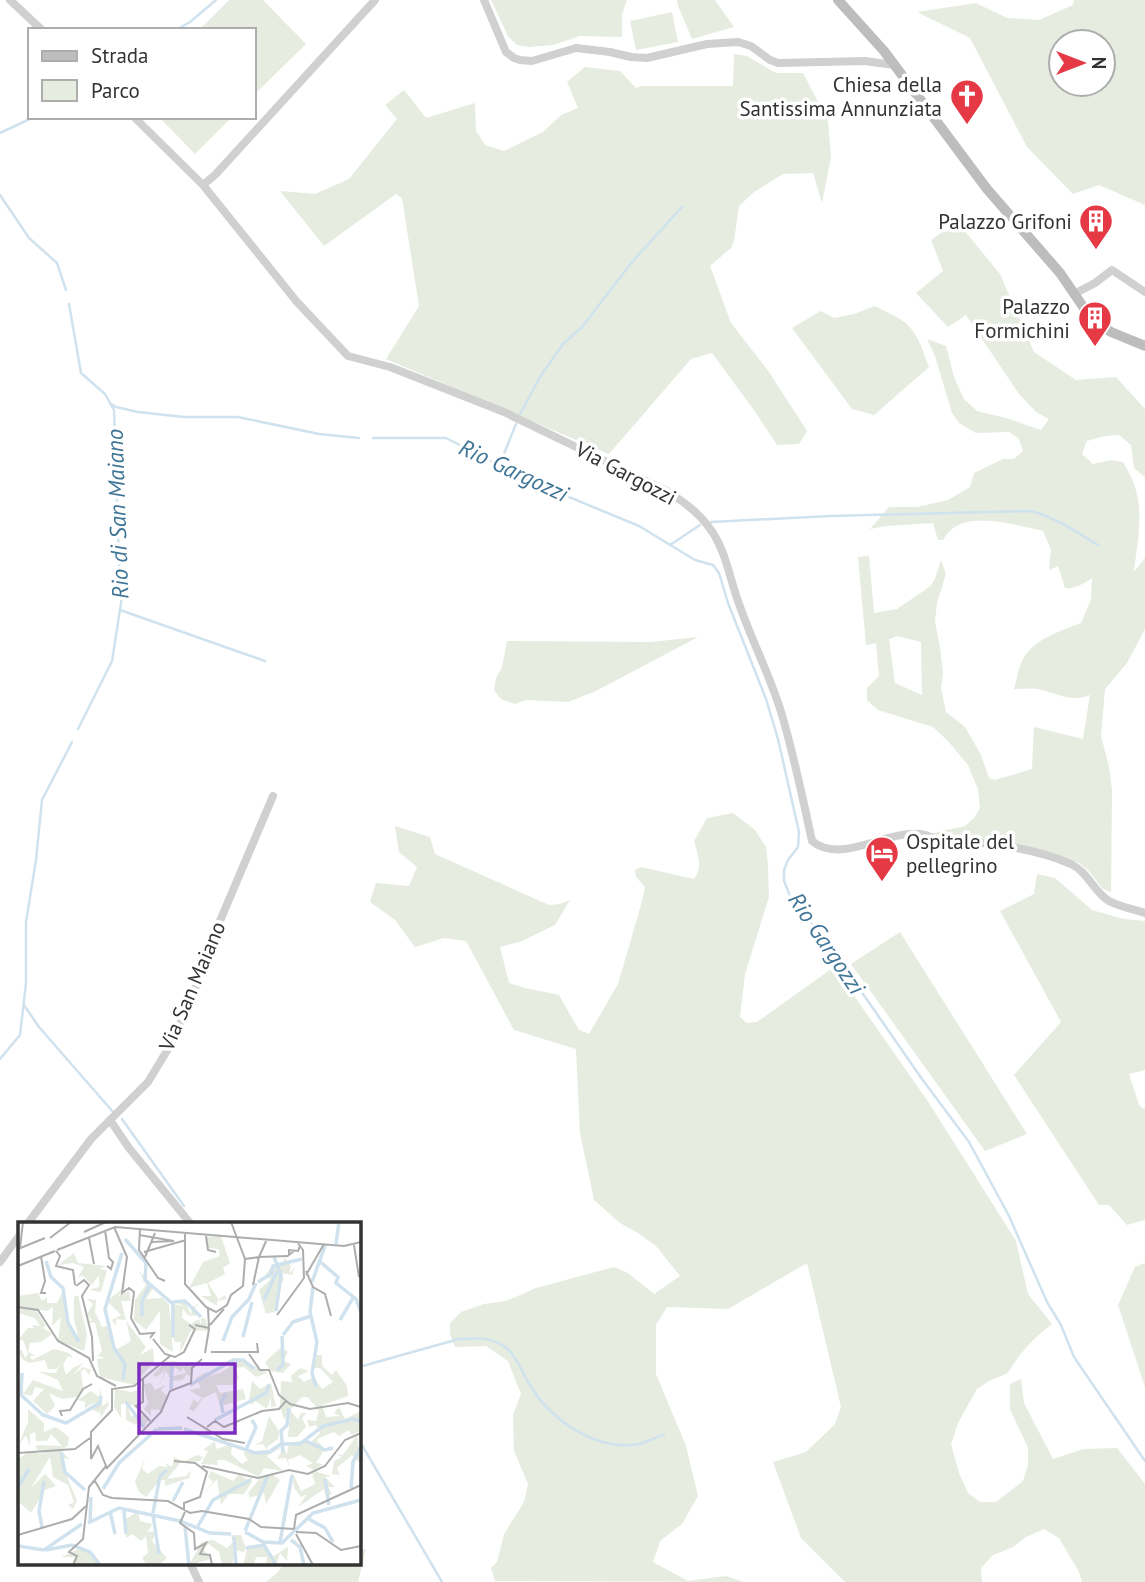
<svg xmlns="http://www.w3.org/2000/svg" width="1145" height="1582" font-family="'PT Sans',sans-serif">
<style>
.green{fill:#e6ecdf;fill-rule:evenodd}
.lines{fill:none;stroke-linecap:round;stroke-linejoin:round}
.stream{stroke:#cfe2ee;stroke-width:2.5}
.minor{stroke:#d0d0d0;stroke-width:8}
.secondary{stroke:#bdbdbd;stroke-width:10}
.labels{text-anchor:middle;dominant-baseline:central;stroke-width:7;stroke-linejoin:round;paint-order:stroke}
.poi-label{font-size:21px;fill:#333;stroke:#fff;text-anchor:end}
.street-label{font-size:21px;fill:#333;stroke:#fff}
.water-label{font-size:23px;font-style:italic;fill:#3f7597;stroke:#fff}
.inset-river{fill:none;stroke:#cfe2ee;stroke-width:3.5}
.inset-road{fill:none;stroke:#adadad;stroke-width:2}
.view{fill:#7b2cbf;fill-opacity:0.15;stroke:#7b2cbf;stroke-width:3.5}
.inset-edge{fill:none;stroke:#333;stroke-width:3.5}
</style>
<rect width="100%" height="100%" fill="#fff"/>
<path class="green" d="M229 0H263L306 44 254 95V30H199Z
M491 0H627L622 14V37L580 36 553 45 529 47 517 45 508 36Z
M677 0H715L734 27 692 39 678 6Z
M1074 0H1145V205L1099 185 1073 194 1027 147 970 38 917 12 976 3 1007 18 1039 20 1073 5ZM1061 42H1103V84H1061Z
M672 12 678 42 636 50 630 21Z
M734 54 747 56 776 73H803L828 121 831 157 822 203 813 173 783 174 754 192 739 206 734 241 731 248 710 266 731 323 769 372 807 431 799 444 777 445 756 413 712 353 691 359 609 454 386 359 419 306 402 198 396 194 324 246 280 191 315 194 349 179 397 119 385 105 404 90 426 118 475 103 476 131 485 145 504 151 543 132 561 115 578 108 567 82 585 67 620 71 636 88 642 86H733Z
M159 117H232L195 154Z
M964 230 1000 274 1034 352 1076 380 1116 377 1145 409V526V477L1134 468 1131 445 1119 435 1105 436 1087 441 1082 454 1093 464 1111 460 1123 462C1126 468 1131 475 1133 482 1145 510 1137 544 1134 572L1145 558V554V629L1127 663 1105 689 1101 736 1109 766 1112 790 1111 892 1103 889 1088 870 1079 863 1056 854 994 841H950L929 834 965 826 974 818 980 808 978 789 968 765 948 741 933 727 878 710 867 700V688L879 676 876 643 866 645 858 557 869 556 874 613 897 609 925 590 932 584 936 576 941 560 946 574 937 603 935 622 940 647 943 673 941 688 946 712 965 727 981 755 989 778 995 780 1032 769 1034 727 1083 739 1090 695C1071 703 1057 693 1038 689 1030 688 1022 689 1014 689 1017 679 1019 665 1024 657 1034 640 1064 629 1081 623L1091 599 1092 578C1083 584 1076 589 1065 588L1058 566 1049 570 1051 550 1043 531C1018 526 971 510 950 531 947 533 945 537 943 540H938L933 523 886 526 870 529 889 507H917L948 500 970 487 974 473 1003 459H1014L1023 451 1019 439 1009 432 976 433 959 423 952 413 935 356 927 339 946 346 954 377 964 399 977 411 1006 418 1041 430 1049 419 1036 412 1019 394 966 315 948 327 916 293 943 271 931 240 942 232ZM898 636 921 642 922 695 895 683 889 639Z
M875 306C886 312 900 317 909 326 919 337 924 354 929 367L874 415 852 409 792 328 821 311 834 318 854 314Z
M698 637 596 691 568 702 526 700 515 704 501 699 494 690 496 678 502 667 507 641 651 642Z
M733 813 755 830 766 847 768 866 769 897 745 974 740 1017 747 1023 757 1022 834 967 929 1103 1016 1241 1028 1294 1052 1324C1034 1338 1019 1353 1008 1373L989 1381 977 1389 958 1423 951 1444 959 1473 968 1493 980 1502H996L1023 1481 1028 1465V1448L1010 1409V1384L1021 1379 1024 1403 1053 1459 1084 1449 1117 1448 1145 1484V1582H1082L1079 1572 1059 1538 1044 1529 1026 1537 1013 1547 993 1555 981 1568 982 1582H845L801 1538 773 1462 806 1452 835 1424 841 1407 807 1263 728 1309 667 1307 656 1325V1374L686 1446 698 1496 682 1524 660 1541 653 1562 688 1581 726 1576 743 1582 495 1581 491 1568 497 1562 504 1534 524 1502 528 1484 514 1451 513 1415 521 1394 508 1361 486 1346 455 1347 450 1334V1323L461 1312 484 1304 506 1301 536 1288 614 1267 628 1273 654 1294 680 1276 656 1246 638 1233 620 1223 594 1200 580 1133 576 1049 514 1030 466 941 444 938 415 947 395 920 370 902 376 883 409 886 417 867 399 852 395 826 430 837 435 854 549 905 560 904 570 900 555 925 522 941 500 947 509 983 525 988 559 995 579 1030 589 1034 618 984 641 905 645 887 636 877 635 870 641 867 694 879C703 866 698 856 694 841L707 818Z
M1037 874 1055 878 1092 910 1124 919 1145 921V1070L1129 1074 1139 1105 1143 1109 1145 1108V1220L1127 1225 1109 1205H1099L1014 1075 1061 1022 1000 911 1034 894Z
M900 932 1027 1134 985 1151 851 964Z
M1145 1263V1387L1118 1305 1135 1267Z
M366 1549 358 1582H266L277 1573 285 1563H359V1550Z"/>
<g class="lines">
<path class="stream" d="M176 30 190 22 216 0
M0 133 34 117
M0 195 29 238 57 263 66 290
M69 304 81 373 105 394 114 410 119 561 122 597 112 661 78 729
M111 404 116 407 138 412 184 417H238L319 434 359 438
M519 416 540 377 563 344 582 327 632 262 682 207
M373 438H446L528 480 639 526 695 560 713 565 719 573 728 603 766 699 778 739 799 832 798 847 788 860 784 870V881L790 896 836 955 922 1079 969 1142 1009 1216 1047 1302 1061 1325 1074 1357 1145 1461
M499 466 516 424
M711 522 830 516 1031 511C1057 518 1076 532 1098 545
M670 545 700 525
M120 610 265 661
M24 1005 39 1027 114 1113
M0 1059 20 1035 26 983V922L36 860 42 800 72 742
M122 1119 184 1206
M359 1367 459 1339C474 1338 489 1337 502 1345 516 1353 521 1371 530 1385 550 1419 596 1452 639 1444 647 1442 656 1437 664 1435
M359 1440 442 1582"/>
<path class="minor" d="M10 0 42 30
M484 0 506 52 514 58 520 60 532 61 576 48 610 52 631 57 647 58 707 44 738 42 751 46 770 60 778 63 865 61 894 65
M134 117 203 185 297 302 348 356 390 367 504 412 667 491C682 501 697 511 708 526 724 546 728 571 736 595 749 636 770 674 782 715 794 756 803 799 812 841 840 865 887 830 920 834 930 835 940 842 950 843 961 844 972 843 983 843 1010 846 1046 853 1071 864 1088 872 1094 892 1109 901 1120 907 1134 909 1145 913
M203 185 215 175 375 0
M1074 294 1095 283 1112 270 1145 292
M110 1120 129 1148 190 1223
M28 1223 91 1139 148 1082 171 1044 192 997 217 928 273 796
M0 1262 19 1236
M190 1563 199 1582"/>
<path class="secondary" d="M838 0 884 51 987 189 1060 273 1086 311 1097 323 1111 332 1145 346"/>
</g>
<defs>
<g id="church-pin" transform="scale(1.75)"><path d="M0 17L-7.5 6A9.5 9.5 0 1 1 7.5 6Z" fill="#e63946" stroke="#fff"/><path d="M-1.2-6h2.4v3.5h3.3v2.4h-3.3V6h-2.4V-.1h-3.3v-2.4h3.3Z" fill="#fff"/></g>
<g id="building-pin" transform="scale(1.75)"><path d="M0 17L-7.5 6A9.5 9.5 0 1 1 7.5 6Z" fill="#e63946" stroke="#fff"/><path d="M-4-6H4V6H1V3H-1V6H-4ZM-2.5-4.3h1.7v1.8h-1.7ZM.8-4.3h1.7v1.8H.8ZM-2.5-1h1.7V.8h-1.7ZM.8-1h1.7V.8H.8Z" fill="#fff"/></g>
<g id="hotel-pin" transform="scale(1.75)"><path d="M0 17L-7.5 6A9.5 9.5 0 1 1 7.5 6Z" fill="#e63946" stroke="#fff"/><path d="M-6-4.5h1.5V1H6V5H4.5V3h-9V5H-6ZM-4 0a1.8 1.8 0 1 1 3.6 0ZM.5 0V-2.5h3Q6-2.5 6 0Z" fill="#fff"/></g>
</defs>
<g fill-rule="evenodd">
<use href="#church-pin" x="967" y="96"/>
<use href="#building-pin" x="1096" y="221"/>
<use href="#building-pin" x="1095" y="318"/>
<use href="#hotel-pin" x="882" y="853"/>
</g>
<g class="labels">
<g class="poi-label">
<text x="942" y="84">Chiesa della<tspan x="942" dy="24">Santissima Annunziata</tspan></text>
<text x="1072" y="221">Palazzo Grifoni</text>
<text x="1070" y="306">Palazzo<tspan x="1070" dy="24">Formichini</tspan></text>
<text x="906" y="841" text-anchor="start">Ospitale del<tspan x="906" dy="24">pellegrino</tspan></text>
</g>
<g class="street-label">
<text transform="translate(626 473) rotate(28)">Via Gargozzi</text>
<text transform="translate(192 986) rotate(-67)">Via San Maiano</text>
</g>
<g class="water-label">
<text transform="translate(514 470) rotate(25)">Rio Gargozzi</text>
<text transform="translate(117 514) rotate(-92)">Rio di San Maiano</text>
<text transform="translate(827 943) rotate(56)">Rio Gargozzi</text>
</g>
</g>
<g transform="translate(18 1222)">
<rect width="343" height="343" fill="#fff"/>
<path d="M203 14 212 41 205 46 207 52 190 61 201 78 206 73 209 77 199 79V84L183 74H193L189 61 171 66 185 40 202 34 201 27 190 26 188 15ZM56 31 60 41 88 44 81 47 89 48 83 70 71 68 81 65V53L74 63 65 54 60 55 66 45 55 41 40 43ZM266 35 273 44 271 52 277 45 274 53 263 51 266 58 259 66V89L248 92 241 68 253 57 247 54 254 44 266 41ZM121 49 136 65 128 77 144 76 151 82 155 130 142 122V89L128 108 116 98 117 78 128 63ZM108 64 100 74 111 69 113 79H103L108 98 98 97V104L94 98 103 93 89 79ZM20 71 24 79 29 75V81H39L44 71 51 103 60 114 56 97V75L60 73 69 113 66 129 40 119 43 95 34 104 35 85 29 89 0 84V74ZM69 77 78 78 77 90 84 105 90 104 96 129 113 119 108 99 128 125 122 133 135 126 136 139 116 163 82 155 79 137 88 136 80 134 84 129 77 101 69 100 74 98 69 92 75 82ZM167 79 173 93 174 85 182 81 176 86 182 93 171 94 165 87 164 96 173 102 181 97 183 103V96H187L191 109 173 108 162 131 163 120H157L152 109 154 82 166 84 157 80ZM0 86 18 88 28 104 25 106 34 112 23 120 12 121 10 130 18 134H12L14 138 36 127 51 131 55 136 50 134 45 143 48 153 55 146 65 141 55 153 65 145 73 148 71 153 67 147 63 149 65 166 59 175 44 177 31 171 37 184 29 192 15 179 26 167 17 165 14 174 5 172 15 158 45 169 40 158 21 150 38 151 44 138 39 147H30L27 138 11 141 3 136 1 129 4 128 7 136 10 132 5 118H0L10 106H16L14 103 22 104 17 96 0 91ZM263 125 270 130 265 139 273 142 265 151 252 149 247 140ZM298 133H304V144L314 153 318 148 329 164 330 174 304 183 308 195 322 194 316 191 321 185 327 197 343 189V209L333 213 331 208 321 214 316 210 301 216 299 219 307 227 298 241 305 242 296 248 288 244 295 241 282 233 270 238 271 244 268 236 259 237 265 226 269 232 271 221 286 218 291 222 302 211 298 203 291 205 289 198 298 199 301 188 289 175H284L272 188 280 198 283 191H289L284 196 288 205 279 215H270L272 192 266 197 262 185 263 159 274 160 273 154 282 146 291 149 280 154 286 160 296 155 304 167 315 160 302 146H296ZM223 137 249 151 238 155 226 145 217 146 221 156 215 163H198L202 171 225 167 228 177 202 184 198 170 185 176 176 189 171 187 176 177 179 181 184 176 171 168 183 166 178 156 190 149 186 156 204 150ZM156 139 175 144 172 155 169 152 164 158 155 159V154L168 151 165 145 163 150 157 145 153 158 148 149 141 163 147 148 139 155 135 153 147 140ZM234 159 242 167 253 161 258 184 253 185V175L249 187 237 179 234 183 231 178ZM133 161 137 168 148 163 143 168 149 174 143 188 133 187V194L126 187 130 181 125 162ZM83 167 84 184 89 181 87 175 91 182 82 197 83 192 70 185 80 180 71 183 67 187V180L60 178 73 169 81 175ZM97 167 114 170 123 167 124 180 118 183 122 190 113 182 110 186 113 194 124 193 130 199 127 203 121 197 118 203 108 198V181L103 182V196L96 184ZM10 187 26 201V210L38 205 51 215 50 224 43 228 51 237 46 236 45 245 59 279 55 287 50 283 56 280 50 263 35 255 32 235 13 266 27 252 38 264 27 268 13 291 0 279V237L11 230 26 232 17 226 19 223 44 224 33 212 29 219H18L17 210 12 212V225L8 213 0 224 10 200ZM251 194 261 209 260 217 249 225 250 229 264 225 249 234 265 249 246 246 241 255 207 238H199L200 243 183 242 190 229 185 228 197 219 198 227 214 222 213 232 224 242 230 238 225 230 249 228 245 222 237 223 244 219ZM339 213 343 242 334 233 319 246 322 253 314 252 316 239 324 235 318 232 325 233ZM179 233 185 235 182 239 162 241 149 257 168 254 173 248 171 256 147 264V258H142L128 275 121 270 117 260 127 236 124 247 130 252 141 244 149 245 148 241 154 245 156 235 165 240ZM193 249 215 259 221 252 230 258 234 255V260L226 272H211L203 283 199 257 182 276 195 260 190 255ZM274 249 283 269 297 262 294 251 299 250 313 254 307 255 317 265H310L314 271 308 276 306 267 280 285 289 272 283 275 276 266ZM255 253 262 258 248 282 246 271 232 276 230 271 242 256ZM120 289 122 299 135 302 129 310 139 309 134 319 149 336 141 343H129L124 336 130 331 128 314 123 319 114 312 108 316 107 298ZM213 313H223L228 326 226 330 217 328 214 343H204L201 330 191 322 184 326 193 337 171 343 184 320 195 318 209 326 215 320ZM245 324 254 335 270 325 269 339 262 331 258 343H248L249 335H238L236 343H225L229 327ZM63 326 71 329 82 343H55L57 335H43Z" fill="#e6ecdf"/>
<path class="inset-river" d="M107 17 128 41 127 58 155 82V115M318 22 321 0M104 31 87 87 96 126 107 142 105 158M256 35 263 53 258 89M300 38 320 55 318 61 338 77 343 91M28 39 33 55 45 66 50 101 61 120M240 60 253 52 255 44 284 37M294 60 307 24M295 65 292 90 299 120 294 151 298 165M246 78 259 49M155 80 167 79 183 95M124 94V79L132 63M322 98 335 76M265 113 275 100 293 94M225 115 234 80M205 119 214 95 231 77 238 61M259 148 265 143 264 114M4 151 3 173 25 193 48 201 82 181 83 174M172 163 215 138H225L236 147M153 167 154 144M108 180 126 205M205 191 203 181 208 171M197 198 248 171 251 162M140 207 164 206M166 207 238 231 251 230 263 222H282L305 204 335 197 343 199M286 218 307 228 315 226M228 228 238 205 234 198M43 230 47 250 67 268M265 230 263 209 269 203 271 186M307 257 311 283M0 265 11 247M333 266 335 240 343 225M85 267 101 241 139 207M155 279 165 260M92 289 97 312M106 289 108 312M135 291 142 254 149 248M135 293 141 332M291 297 307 306 315 320M72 300 73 275M70 301 101 286 162 299 192 311 213 312M180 304 195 278 232 258M24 305 21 289 26 259M167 305 171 343M227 309 250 253M227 310 245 320 264 321 295 291 343 278M216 315 218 343M273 318 282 325 286 343M262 320 274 253M0 324 26 328 64 302M228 326 246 323 257 341M28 328 54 323 72 330 82 343"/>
<path class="inset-road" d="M213 0 227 37M96 5 109 35 104 71 111 66 116 70 113 96 122 112 136 111 132 116M122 6 121 28 140 56 147 59M87 8 91 36 95 40 93 47 89 44M66 10 88 0M167 10V62L188 85M121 13 156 19M188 14 190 28 198 30M32 16 53 0M71 16 76 42M134 20 156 19M336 23 341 55M2 26 5 0M0 27 27 16M39 28 97 5 326 24 343 20M38 29 42 34 38 44 55 48 57 63M276 29 271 33V28L280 29 282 24M126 30 168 18M23 34 27 59 23 71H28M127 35 137 11M0 44 37 29M288 49 295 65 307 72 313 94M288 53 306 22M235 63 241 35 270 34M58 64 66 58 71 63 64 74 74 115 75 139M0 85 20 88 40 119 71 136 79 154 98 164M188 85 198 90 209 83 213 73 225 64 227 37 241 35 249 17M259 93 286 56 285 28 279 20M177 103 191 106 190 87M192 103 206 87M135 117 147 132 157 135 166 130 177 107 171 103M193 130H240L239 121M187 131 191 107M231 132 242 148H251L261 173 272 182 292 187 330 181 343 185M125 157V180L118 184 132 199M44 194 42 189 52 188 65 167 74 162M169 195 205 217 227 221M189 205 197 199 206 205 244 189 261 187 268 179M0 231 57 227 72 216M156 239 177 241 189 250 182 275 166 281V288M184 244 240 256 271 248 290 252 307 244 327 218 343 211M88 247 143 190 152 169 173 161 174 146 184 137M77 259 85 273 94 276 150 279 172 291 184 289 231 297 243 305 276 307M167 290 162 301 176 311 177 327 188 321 182 332 192 333 194 343M276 307 278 293 343 263M278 310 298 311 323 328 343 324M278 312 295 343M0 313 54 297 68 284M55 343 59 334 51 330 65 317 71 265 88 244 80 224 73 237V210L94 188V167L116 164 152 134"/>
<path class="view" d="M121 142H217V211H121Z"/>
<rect width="343" height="343" class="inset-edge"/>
</g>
<rect x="28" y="28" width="228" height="91" fill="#ffffff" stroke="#adadad" stroke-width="2"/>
<rect x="42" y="51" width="35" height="10" fill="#bdbdbd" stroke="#adadad" stroke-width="2"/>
<text x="91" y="63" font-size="21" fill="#333333">Strada</text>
<rect x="42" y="80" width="35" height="21" fill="#e6ecdf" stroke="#adadad" stroke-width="2"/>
<text x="91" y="98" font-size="21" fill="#333333">Parco</text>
<g transform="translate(1082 63) rotate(90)"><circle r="33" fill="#ffffff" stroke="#adadad" stroke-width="2"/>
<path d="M0-5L12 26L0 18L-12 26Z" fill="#e63946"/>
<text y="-10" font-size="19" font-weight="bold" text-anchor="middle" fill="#333333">N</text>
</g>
</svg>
